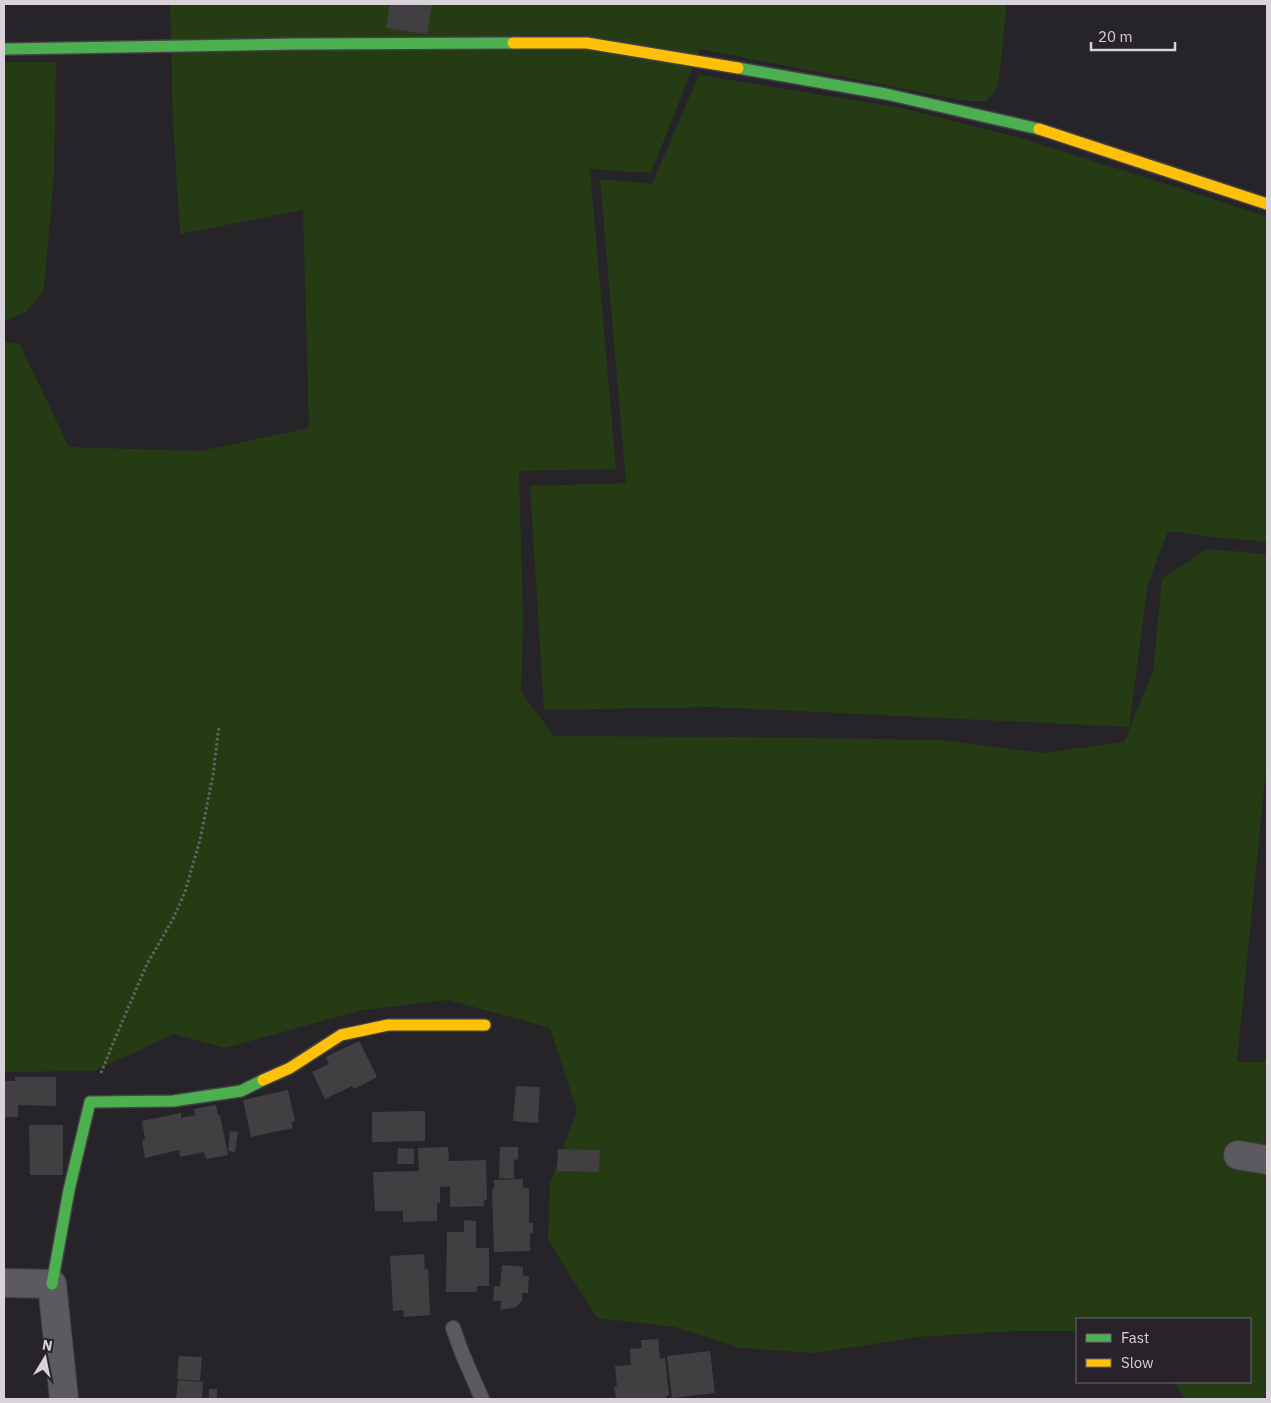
<svg xmlns="http://www.w3.org/2000/svg" width="1271" height="1403" font-family="'IBM Plex Sans',sans-serif">
<style>
.green{fill:#253b13}
.building{fill:#423f43}
.lines{fill:none;stroke-linecap:round;stroke-linejoin:round}
.lane-casing{stroke:#444146;stroke-width:16}
.street-casing{stroke:#444146;stroke-width:30}
.fast-casing{stroke:#444146;stroke-width:14}
.slow-casing{stroke:#444146;stroke-width:14}
.path{stroke:#656266;stroke-width:3;stroke-dasharray:2.5 2.5;stroke-linecap:butt}
.lane{stroke:#5d5a5f;stroke-width:14}
.street{stroke:#5d5a5f;stroke-width:28}
.fast{stroke:#4caf50;stroke-width:11}
.slow{stroke:#ffc107;stroke-width:11}
</style>
<rect width="100%" height="100%" fill="#272429"/>
<path class="green" d="M170 4H1007L998 86 987 101H966L700 49 651 173 590 169 616 469 519 471 523 621 521 692 554 736 737 737 942 740 1042 753 1124 742 1153 671 1162 579 1207 549 1267 554V759L1237 1062H1267V1394L1262 1399H1184L1181 1393 1173 1382H1250V1319H1077V1331H1014L918 1337 816 1353 741 1348 675 1327 597 1318 548 1240 550 1183 577 1111 550 1028 449 1000 362 1010 225 1048 174 1034 94 1071 4 1072V342L19 343 69 447 200 451 309 428 303 210 180 234 173 121Z
M4 62H56L54 175 44 289 26 312 7 320H4Z
M699 75 898 107 1017 137 1213 199 1267 217V542L1213 537 1168 531 1148 584 1129 727 714 707 544 710 530 486 626 483 600 179 652 184Z"/>
<path class="building" d="M390 4H432L427 34 386 28Z
M359 1041 377 1077 354 1089 352 1086 325 1099 312 1072 329 1064 326 1057Z
M15 1077H56V1106L18 1105V1117H4V1081H15Z
M516 1086 540 1087 538 1123 513 1121Z
M288 1090 295 1121 291 1122 293 1128 251 1137 243 1100Z
M216 1105 218 1115H220L228 1155 206 1159 204 1152 180 1157 179 1150 145 1158 142 1141 145 1140 142 1121 181 1113V1118L195 1115 194 1109Z
M425 1111V1141L372 1142V1112Z
M29 1125H63V1175H30Z
M230 1131 238 1132 235 1152 228 1151Z
M448 1147 449 1161 486 1160 487 1200H484V1206L450 1207V1186L440 1187V1203H437V1221L403 1222V1211H375L373 1172 419 1171 418 1148Z
M500 1147H518V1160L514 1159V1179L499 1178Z
M398 1148 414 1149V1164H397Z
M558 1149 600 1150 599 1172 557 1171Z
M523 1179V1188H529V1223H533V1234L530 1233V1251L494 1252 492 1189H494V1180Z
M464 1220 476 1221V1248H489V1286H477V1292H446L447 1232H464Z
M424 1254 425 1269H428L430 1315 404 1317 403 1310 393 1311 390 1256Z
M502 1265 523 1267V1276H529L528 1293H522V1301L516 1307 500 1310 501 1301H493L494 1286H500Z
M658 1339 660 1359 665 1358 669 1395 666 1396 667 1399H616L614 1387 617 1386 615 1366 631 1365 630 1349 642 1348 641 1340Z
M710 1351 715 1393 672 1398 667 1356Z
M179 1356 202 1357 200 1381 177 1379Z
M178 1380 203 1382 202 1399H176Z
M209 1389H217V1399H209Z"/>
<g class="lines">
<g class="lane-casing">
<path id="lane" d="M453 1328 462 1353 482 1399"/>
</g>
<g class="street-casing">
<path id="street" d="M1238 1155 1267 1160
M4 1283 52 1284 64 1399"/>
</g>
<g class="fast-casing">
<path id="fast" d="M4 49 296 44 513 43
M738 68 886 94 1039 129
M52 1284 69 1190 90 1102 173 1101 241 1091 263 1080"/>
</g>
<g class="slow-casing">
<path id="slow" d="M513 43H587L738 68
M1039 129 1267 204
M263 1080 290 1068 341 1035 388 1025H485"/>
</g>
<path class="path" d="M101 1073 114 1041 147 964 173 919 185 892 200 840 213 775 219 726"/>
<use href="#lane" class="lane"/>
<use href="#street" class="street"/>
<use href="#fast" class="fast"/>
<use href="#slow" class="slow"/>
</g>
<rect width="1271" height="1403" fill="none" stroke="#d7d3d9" stroke-width="10"/>
<rect x="1076" y="1318" width="175" height="65" fill="#28222b" stroke="#6e6971"/>
<rect x="1086" y="1334" width="25" height="8" fill="#4caf50" stroke="#6e6971"/>
<text x="1121" y="1343" font-size="15" fill="#d7d3d9">Fast</text>
<rect x="1086" y="1359" width="25" height="8" fill="#ffc107" stroke="#6e6971"/>
<text x="1121" y="1368" font-size="15" fill="#d7d3d9">Slow</text>
<g transform="translate(45 1358) rotate(10)" stroke="#28222b" stroke-width="4" paint-order="stroke">
<path d="M0-4L9 19L0 12L-9 19Z" fill="#d7d3d9"/>
<text y="-8" font-size="14" font-weight="bold" text-anchor="middle" fill="#d7d3d9">N</text>
</g>
<path d="M1091 42v8h84v-8" fill="none" stroke="#d7d3d9" stroke-width="2.5"/>
<text x="1098" y="42" font-size="15" fill="#d7d3d9" stroke="#28222b" stroke-width="4" paint-order="stroke">20 m</text>
</svg>
